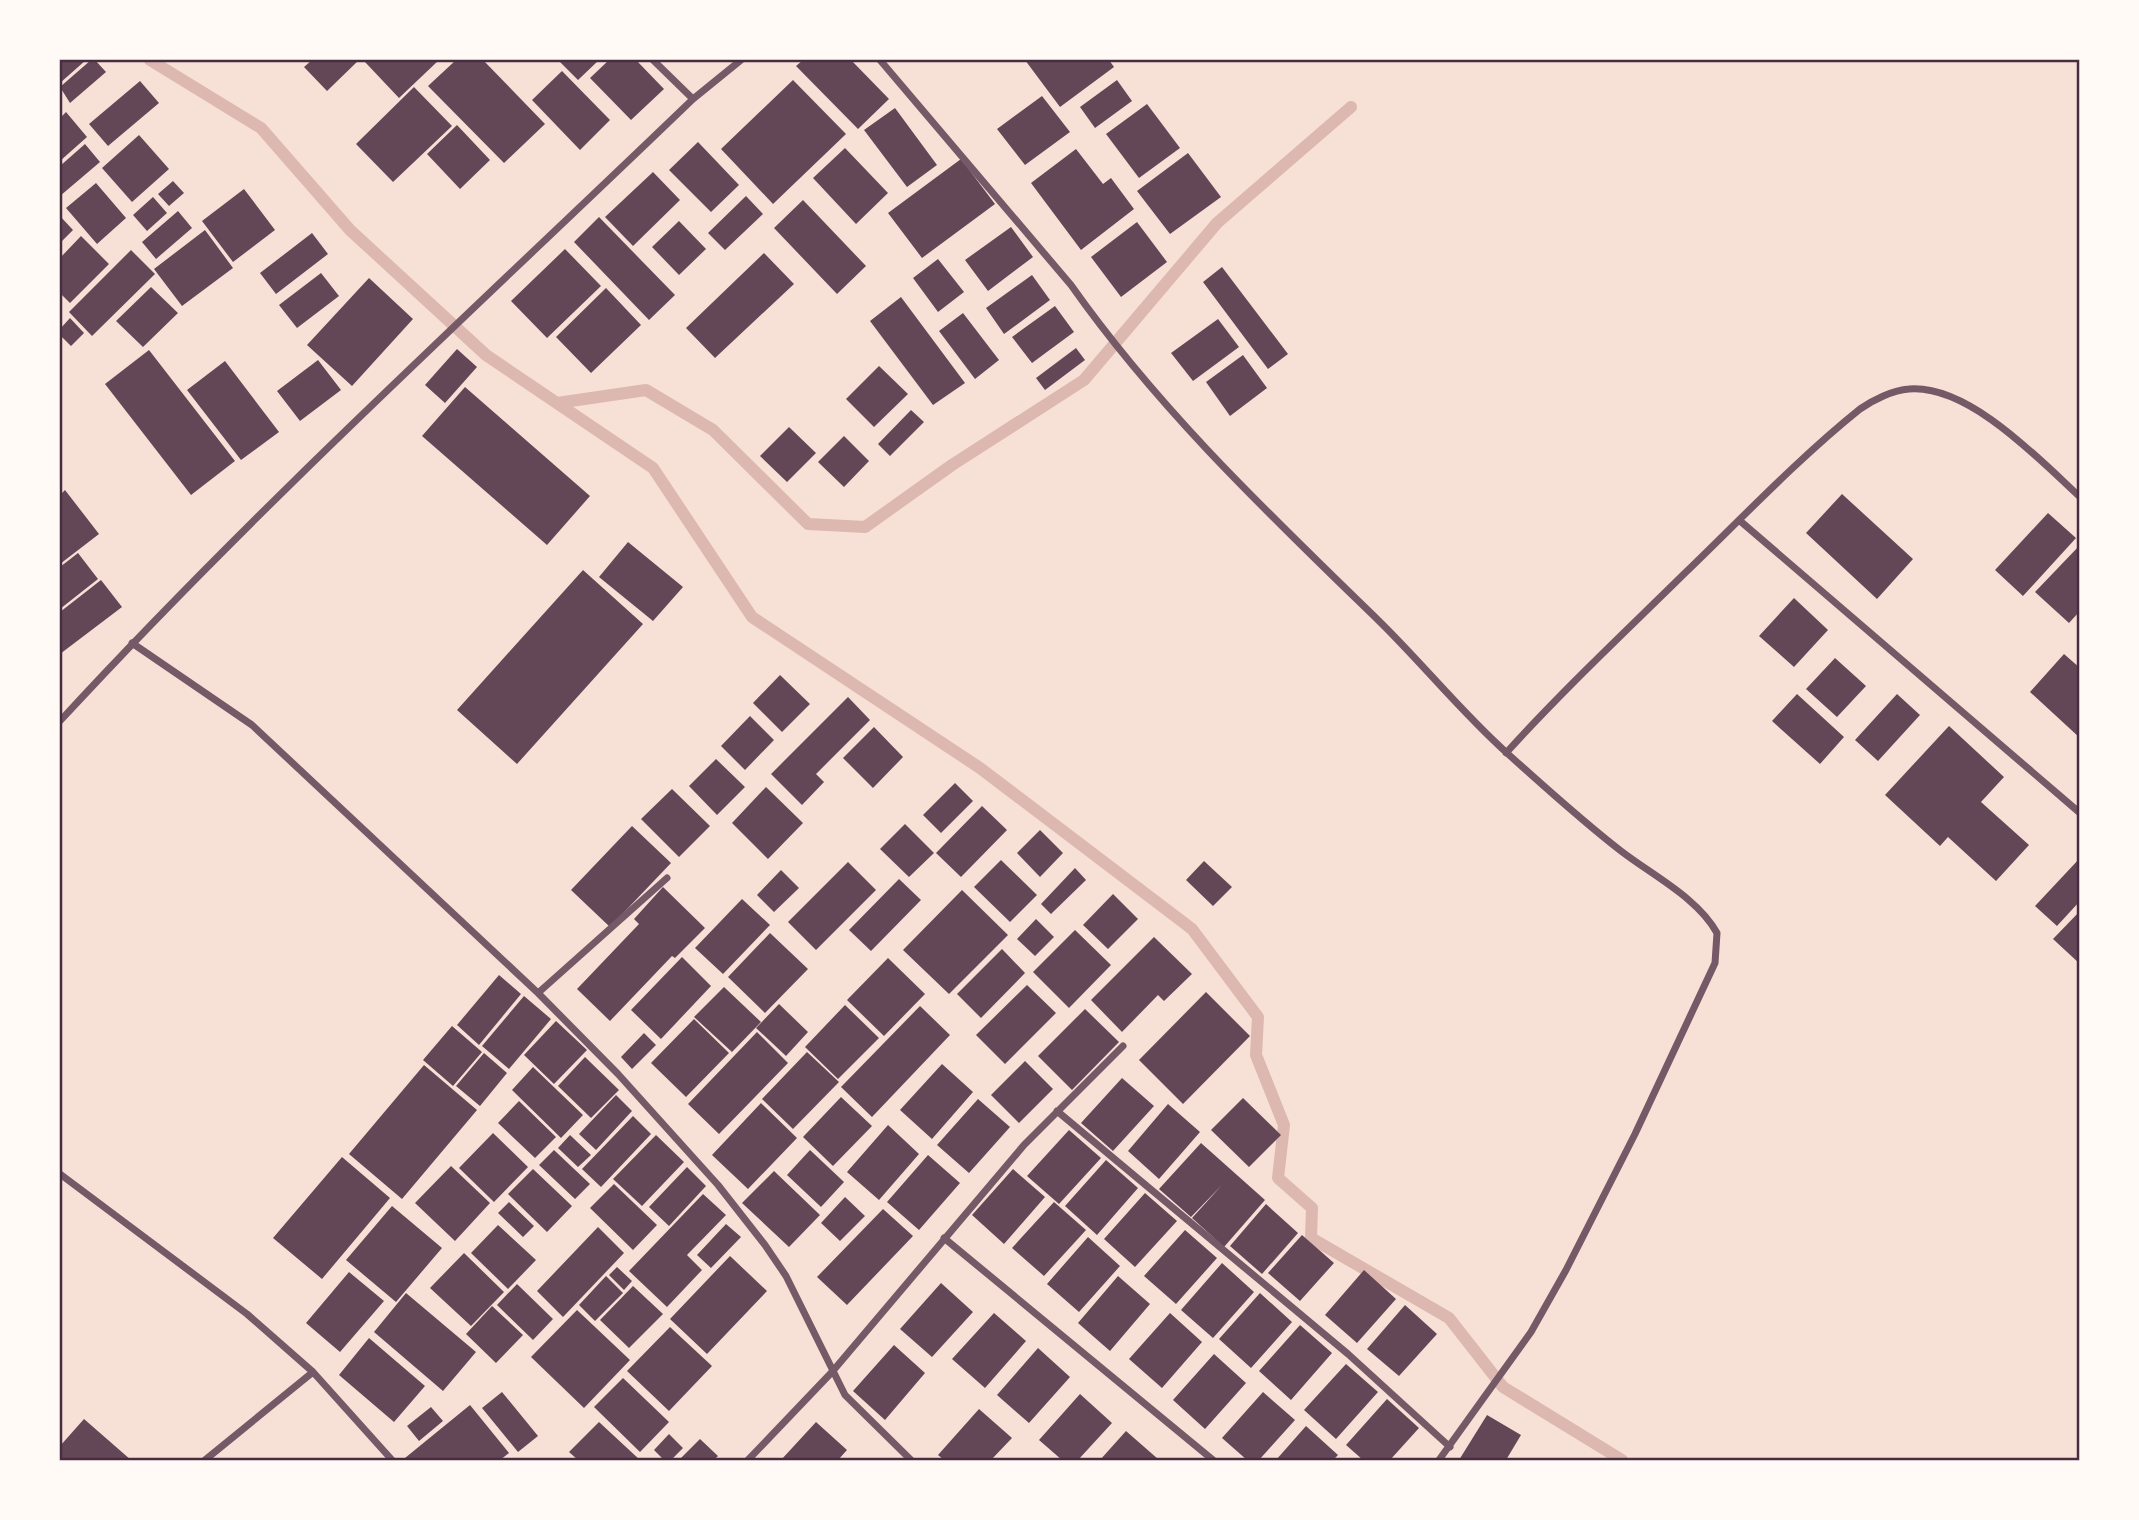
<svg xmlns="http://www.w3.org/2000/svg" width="2139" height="1520" font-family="'Roboto Condensed',sans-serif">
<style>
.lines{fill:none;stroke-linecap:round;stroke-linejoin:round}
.stream{stroke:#dcb8b0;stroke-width:12}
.building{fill:#644757}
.minor{stroke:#755966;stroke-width:7}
.neatline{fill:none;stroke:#4a2c40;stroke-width:2.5}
</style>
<rect width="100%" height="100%" fill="#f7e1d7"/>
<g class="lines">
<path class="stream" d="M150 60 261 128 350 230 486 355 653 468 752 617 980 768 1192 929 1258 1017 1256 1055 1284 1125 1278 1178 1312 1208 1311 1238 1449 1318 1503 1387 1622 1460
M557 403 646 390 713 430 808 524 865 527 952 465 1084 380 1217 223 1351 107"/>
</g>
<path class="building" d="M60 60H86L60 83Z
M91 60H95L106 72 70 103 60 87Z
M312 60H359L327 91 304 67Z
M368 60H439L399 98 365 62Z
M456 60H483L545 124 504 163 428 86Z
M558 60H599L578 80Z
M609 60H636L664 89 631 120 590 78Z
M803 60H851L889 99 858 129 796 66Z
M1025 60H1109L1114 67 1060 107Z
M562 71 610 120 580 150 532 100Z
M793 80 846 134 773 204 721 149Z
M1117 80 1132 101 1095 128 1080 107Z
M140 81 159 103 108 146 89 124Z
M414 87 452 126 393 182 356 144Z
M1042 96 1070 132 1025 165 997 129Z
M1147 104 1180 148 1139 178 1106 134Z
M895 108 937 165 907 187 864 130Z
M66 112 87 137 60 161V118Z
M457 125 490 160 460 189 427 154Z
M139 135 169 169 132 202 102 168Z
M698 142 739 185 711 212 669 170Z
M85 144 100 162 60 196V166Z
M845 148 888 193 856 224 813 178Z
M1076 149 1103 184 1111 178 1134 209 1081 250 1031 183Z
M1188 153 1221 197 1170 234 1137 191Z
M961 159 995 204 922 258 888 213Z
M653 172 680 200 633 246 605 217Z
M173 181 184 193 169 206 158 194Z
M96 183 126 218 97 244 66 208Z
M244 189 275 230 233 262 202 221Z
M746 196 763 214 725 250 708 233Z
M153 197 167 213 147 231 133 215Z
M803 200 866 266 837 294 774 228Z
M178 211 192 228 156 259 142 242Z
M60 216 73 230 60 243Z
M599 217 675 295 649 320 574 242Z
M679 221 706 249 679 275 652 247Z
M1137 222 1167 262 1121 297 1091 257Z
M1011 227 1033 257 988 291 965 260Z
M205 230 233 268 182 306 154 269Z
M312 233 328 254 276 294 260 273Z
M81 236 109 264 70 303 60 293V258Z
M565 249 601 286 547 338 511 301Z
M131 250 155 274 92 336 69 312Z
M764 253 794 284 715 358 686 328Z
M938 259 964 292 938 312 913 278Z
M1222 267 1288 354 1268 369 1203 282Z
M321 273 339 296 297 328 279 305Z
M1032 275 1050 300 1004 334 986 308Z
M369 278 413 319 352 386 307 345Z
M151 287 178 313 143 347 116 321Z
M606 288 641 325 591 373 556 337Z
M901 297 965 383 933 405 870 321Z
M1055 306 1074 332 1032 363 1012 337Z
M963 313 999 360 975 379 939 331Z
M70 318 84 333 71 346 60 335V329Z
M1218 319 1239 347 1193 381 1171 353Z
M1076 348 1085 360 1045 390 1036 378Z
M457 349 477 367 445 403 425 385Z
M149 350 235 461 191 495 105 384Z
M1243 355 1267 388 1230 416 1206 382Z
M318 360 341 390 300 421 277 391Z
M225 361 279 432 241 460 187 390Z
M879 366 908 394 874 427 846 399Z
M465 387 590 496 547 545 422 436Z
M911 410 924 422 890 456 878 444Z
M789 427 816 453 787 482 760 456Z
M844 436 869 461 844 487 818 462Z
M65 490 99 534 60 564V495Z
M1842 494 1913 559 1877 599 1806 533Z
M2048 513 2076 538 2023 596 1995 570Z
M628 542 683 587 653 621 599 577Z
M2080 545V611L2069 623 2035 592Z
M78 553 98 579 60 609V567Z
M583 570 643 624 517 764 457 710Z
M101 580 122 607 60 654V612Z
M1794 598 1828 630 1794 667 1759 636Z
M2064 654 2080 668V738L2030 692Z
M1835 658 1866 686 1837 717 1806 689Z
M780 675 810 704 782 732 753 703Z
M1797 694 1844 737 1820 764 1772 721Z
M1897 694 1920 715 1878 761 1855 740Z
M848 697 870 720 816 774 824 782 802 805 771 774Z
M750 716 774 740 745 770 721 746Z
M1949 726 2004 777 1981 802 2029 845 1996 881 1948 837 1940 846 1885 795Z
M874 727 903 757 873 788 843 758Z
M716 759 745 787 717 815 689 786Z
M955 783 973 801 941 833 923 815Z
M766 787 803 823 768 859 732 823Z
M672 789 710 826 679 857 641 819Z
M982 806 1007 830 961 877 936 853Z
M905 824 934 853 909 877 880 849Z
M632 826 671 863 610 927 571 890Z
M1040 830 1063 853 1040 877 1017 853Z
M2080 858V901L2057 926 2035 906Z
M1001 860 1037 895 1010 922 974 887Z
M1204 861 1232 887 1213 906 1186 880Z
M848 862 876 890 816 950 788 922Z
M1075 868 1086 880 1051 914 1041 904Z
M781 870 799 888 774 912 757 895Z
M899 879 921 900 871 951 849 930Z
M663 887 705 928 675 958 672 956 610 1021 577 989 639 924 634 919Z
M962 890 1008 935 949 994 903 950Z
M1113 894 1138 919 1108 949 1083 925Z
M742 899 770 925 723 974 695 948Z
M2080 911V964L2053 939Z
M1036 919 1054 937 1035 956 1017 939Z
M1075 930 1111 965 1069 1008 1033 972Z
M770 933 808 969 765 1013 728 977Z
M1154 937 1192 974 1164 1001 1158 995 1122 1032 1091 1000Z
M1002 949 1025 973 981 1018 957 994Z
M682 957 711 986 661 1039 631 1010Z
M888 958 925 994 884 1036 847 1000Z
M499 975 521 994 479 1045 457 1025Z
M1027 985 1056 1013 1005 1064 976 1035Z
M724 987 761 1022 732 1052 694 1017Z
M1206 992 1250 1036 1183 1104 1139 1060Z
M524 996 551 1019 509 1069 482 1046Z
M779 1004 808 1032 786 1056 756 1028Z
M845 1005 879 1038 838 1079 805 1047Z
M920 1006 950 1035 872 1117 841 1087Z
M1085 1009 1119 1042 1072 1090 1038 1056Z
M694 1019 729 1053 686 1097 651 1063Z
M556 1021 587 1050 554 1084 524 1055Z
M452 1026 482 1052 453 1086 423 1060Z
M757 1032 788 1063 719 1134 688 1104Z
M644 1033 656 1045 632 1069 621 1057Z
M807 1052 839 1082 793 1129 762 1099Z
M484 1053 507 1073 480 1106 456 1086Z
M585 1057 619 1090 591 1118 558 1086Z
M1025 1061 1053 1089 1019 1123 991 1095Z
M942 1064 973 1092 932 1139 900 1110Z
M424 1065 477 1110 402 1199 349 1154Z
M533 1067 583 1115 561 1138 512 1090Z
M1122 1078 1154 1106 1113 1151 1081 1123Z
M616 1095 632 1111 596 1150 579 1134Z
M841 1097 872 1126 833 1166 803 1137Z
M1243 1098 1281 1135 1249 1167 1211 1130Z
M978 1099 1010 1127 969 1173 937 1145Z
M519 1101 556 1137 535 1158 498 1123Z
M761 1103 797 1138 748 1189 712 1155Z
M1168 1104 1200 1132 1159 1179 1128 1151Z
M633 1116 651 1134 601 1187 582 1169Z
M888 1125 919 1154 879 1200 847 1172Z
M1069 1130 1101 1158 1059 1204 1027 1176Z
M493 1133 528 1167 494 1202 459 1168Z
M570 1135 591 1155 578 1167 558 1148Z
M656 1135 684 1162 642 1206 613 1179Z
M1201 1143 1265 1200 1224 1247 1192 1218 1222 1185 1191 1217 1159 1189Z
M554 1150 590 1184 575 1199 539 1165Z
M810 1150 844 1182 821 1207 787 1175Z
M928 1155 960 1183 919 1230 887 1202Z
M342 1157 390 1198 322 1279 273 1238Z
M1106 1160 1138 1188 1097 1235 1065 1206Z
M451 1166 490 1203 455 1241 415 1203Z
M687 1167 706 1186 669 1226 649 1207Z
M533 1169 572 1206 547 1232 508 1194Z
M1013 1169 1045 1197 1004 1244 972 1215Z
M774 1171 820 1215 789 1247 742 1203Z
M614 1184 657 1225 633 1250 590 1208Z
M1145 1193 1177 1221 1135 1267 1104 1239Z
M703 1194 726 1215 687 1255 702 1270 667 1307 629 1271Z
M845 1197 865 1216 840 1241 821 1223Z
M509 1202 534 1226 523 1237 498 1213Z
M1054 1202 1086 1230 1044 1276 1012 1248Z
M1266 1204 1298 1233 1262 1274 1230 1246Z
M392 1206 442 1248 396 1302 346 1260Z
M883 1209 913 1236 847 1305 817 1277Z
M726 1224 741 1237 711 1268 697 1255Z
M498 1225 536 1260 508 1289 471 1253Z
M598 1227 624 1253 563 1317 537 1291Z
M1185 1230 1217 1258 1176 1304 1144 1276Z
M1302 1235 1334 1263 1300 1301 1268 1273Z
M1088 1237 1120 1266 1079 1312 1047 1284Z
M464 1253 504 1292 471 1326 430 1288Z
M730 1256 767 1291 707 1354 670 1319Z
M1222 1263 1254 1292 1213 1338 1181 1310Z
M617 1267 632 1281 624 1290 609 1275Z
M1364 1270 1396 1299 1357 1343 1325 1315Z
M349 1272 384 1301 340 1352 306 1323Z
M606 1276 623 1293 595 1321 579 1305Z
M1118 1276 1150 1304 1110 1351 1078 1323Z
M941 1283 973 1312 932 1357 900 1329Z
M517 1284 553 1319 533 1340 497 1305Z
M633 1286 663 1314 629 1348 600 1320Z
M406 1293 476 1352 443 1391 374 1332Z
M1260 1293 1292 1322 1251 1368 1219 1339Z
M1405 1305 1437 1334 1399 1376 1367 1349Z
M492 1306 523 1335 496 1363 466 1334Z
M577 1310 630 1360 584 1408 531 1357Z
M994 1313 1026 1341 985 1388 952 1359Z
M1170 1313 1202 1342 1162 1388 1129 1359Z
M1300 1325 1332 1353 1291 1400 1259 1371Z
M670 1327 712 1366 669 1411 627 1371Z
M369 1338 425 1386 394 1422 339 1375Z
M894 1345 925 1373 885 1420 853 1391Z
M1038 1348 1070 1377 1029 1423 997 1395Z
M1214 1354 1246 1383 1205 1429 1173 1400Z
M1346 1364 1378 1392 1336 1439 1304 1410Z
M623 1378 669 1422 640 1452 594 1407Z
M502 1392 538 1436 518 1452 482 1408Z
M1263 1392 1295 1420 1259 1460H1247L1222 1438Z
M1080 1394 1112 1423 1078 1460H1062L1039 1440Z
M1387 1399 1419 1428 1390 1460H1363L1346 1445Z
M470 1405 509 1453 500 1460H407L405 1458Z
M431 1407 443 1421 419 1441 407 1426Z
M979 1409 1012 1438 991 1460H944L938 1455Z
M1487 1415 1521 1435 1506 1460H1459Z
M84 1419 131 1460H60V1446Z
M599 1422 640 1460H578L569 1452Z
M816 1422 847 1450 838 1460H781Z
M1306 1426 1338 1455 1333 1460H1276Z
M1126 1431 1158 1459 1157 1460H1100Z
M669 1434 683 1448 671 1460H664L654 1450Z
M700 1439 718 1456 714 1460H679Z"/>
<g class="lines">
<path class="minor" d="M653 60 693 99
M880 60 1071 285C1159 410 1270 515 1379 621 1423 664 1462 713 1508 754 1545 787 1582 821 1621 851 1652 875 1698 898 1717 933L1715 963 1635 1134 1566 1270 1531 1332 1439 1460
M1739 520 2080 813
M132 643 252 725 538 993 618 1074 718 1185 765 1245 786 1276 845 1395 911 1460
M60 721C260 504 480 304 693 99L741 60
M1506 753C1563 690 1625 632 1686 572 1742 518 1799 458 1860 409 1873 400 1893 390 1909 389 1968 384 2039 459 2080 497
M538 993 667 878
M1057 1111 1348 1354 1450 1447
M60 1174 247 1314 313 1372 392 1460
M944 1238 1213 1460
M205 1460 313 1372
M748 1460 832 1372 1024 1145 1123 1046"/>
</g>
<rect width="2139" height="1520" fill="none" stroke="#fffaf5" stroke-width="122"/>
<rect x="61" y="61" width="2017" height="1398" class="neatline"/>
</svg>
